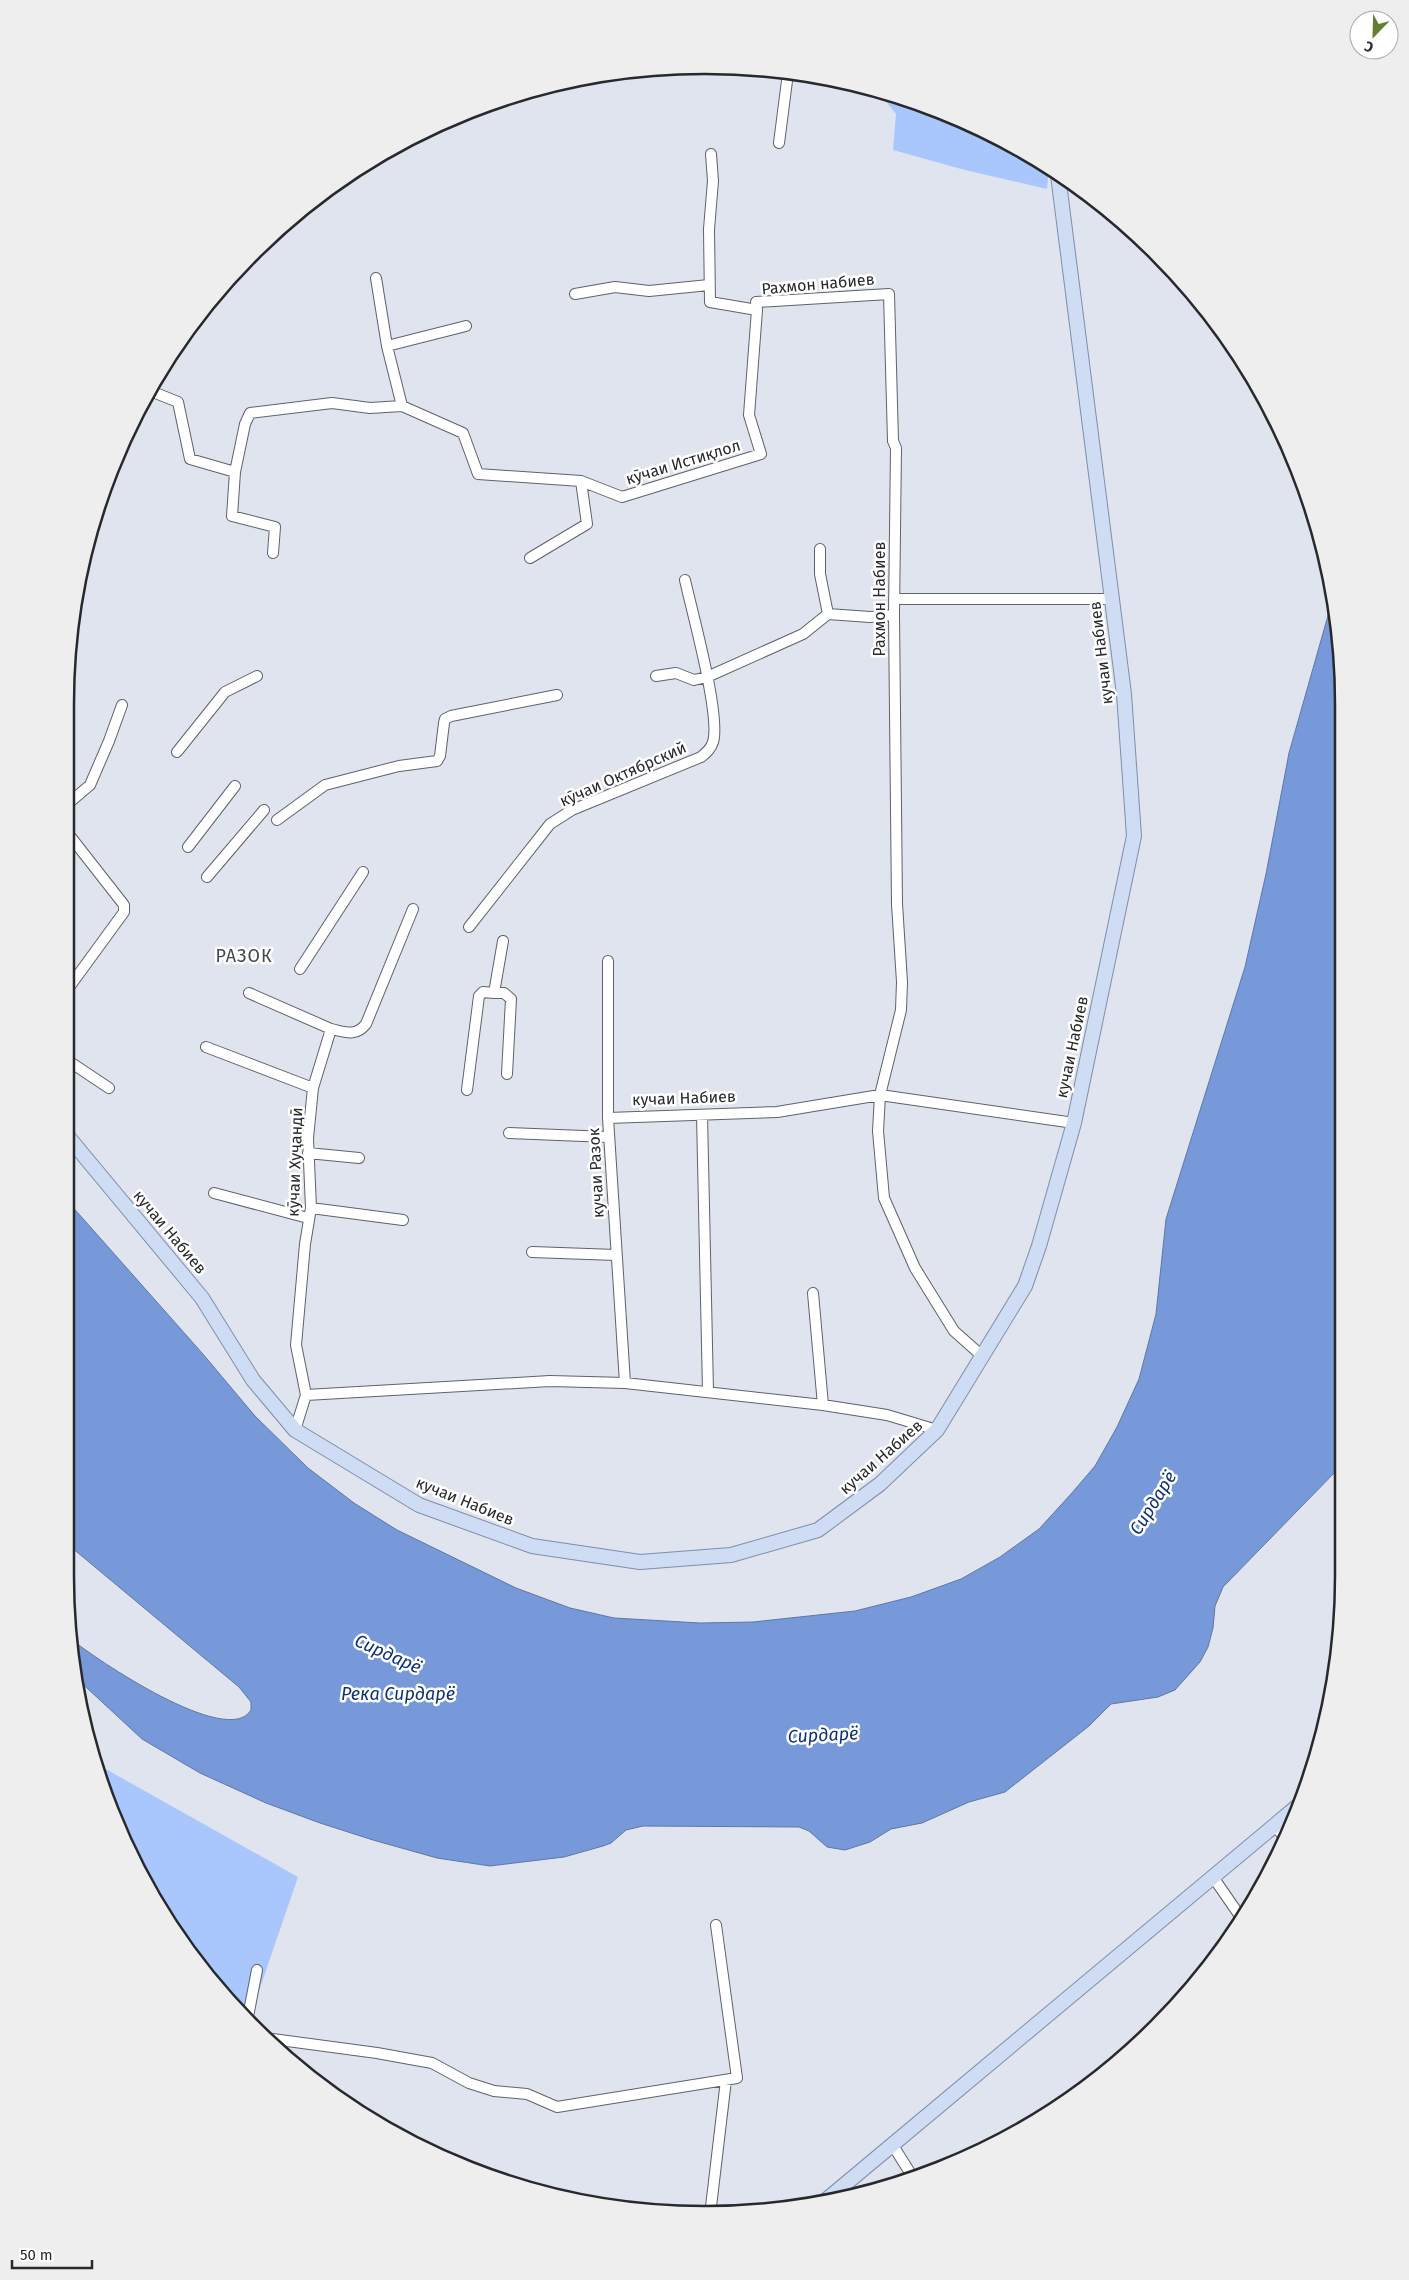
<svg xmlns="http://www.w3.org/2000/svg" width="1409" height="2280" font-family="'Fira Sans',sans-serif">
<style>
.green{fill:#a9c7fd}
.water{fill:#7799d9;stroke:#5f77a5}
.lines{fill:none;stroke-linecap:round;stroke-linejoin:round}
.minor-casing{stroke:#5e626b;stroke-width:12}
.major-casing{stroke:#7f8ea9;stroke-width:16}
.minor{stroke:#fff;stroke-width:10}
.major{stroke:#cedcf4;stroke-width:14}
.labels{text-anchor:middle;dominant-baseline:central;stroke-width:5;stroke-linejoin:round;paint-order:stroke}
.street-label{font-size:16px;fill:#27292d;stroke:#fff}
.neighbourhood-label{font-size:18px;letter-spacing:1px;fill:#444951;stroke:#fff}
.water-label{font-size:18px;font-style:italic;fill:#0c307a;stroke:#fff}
.rim{fill:none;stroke:#27292d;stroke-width:2.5}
</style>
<rect width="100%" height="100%" fill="#dfe4ee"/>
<path class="green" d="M877 90 987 131 1049 169 1047 189 965 170 893 150 896 114Z
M95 1763 298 1877 248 2023 197 1965 131 1859 99 1781Z"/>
<path class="water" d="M1331 605 1343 662 1339 1468 1223 1587 1215 1606 1213 1628 1208 1647 1200 1662 1175 1690 1158 1697 1111 1704 1089 1726 1005 1792 969 1802 922 1823 891 1829 870 1842 845 1850 827 1847 809 1831 799 1827 643 1826 626 1830 611 1843 603 1846 564 1857 490 1866 437 1858 373 1840 320 1823 266 1803 200 1773 142 1739 74 1676 71 1659V1639C94 1658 228 1749 251 1710V1702L239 1687 71 1547 70 1204 202 1353 255 1416 308 1468 354 1503 397 1530 516 1588 570 1608 614 1618 700 1623 753 1622 855 1611 911 1597 961 1579 1000 1557 1039 1529 1071 1494 1095 1466 1117 1427 1139 1379 1156 1314 1166 1219 1245 967 1266 874 1289 753Z"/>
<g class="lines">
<g class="minor-casing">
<path id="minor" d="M779 143 788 73
M376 278 387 346
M575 294 615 287 649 291 709 285
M757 310 756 302 889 294 893 441 896 448 894 615 897 904 902 982 901 1010 880 1095 878 1131 884 1198 915 1268 954 1331 981 1355
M153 392 178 402 190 459 235 472 245 424 250 413 332 403 370 408 402 406 463 433 478 474 581 481 622 497 761 454 749 415 757 310 710 302 709 229 713 181 711 154
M402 406 387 346 466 326
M235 472 232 516 275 527 273 553
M820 549V574L828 614
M530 558 587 524 581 481
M894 599H1112
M656 676 676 673 694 680 707 677 803 634 828 614 870 617 894 615
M177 752 225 692 257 676
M70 802 90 785 109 741 122 705
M277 820 325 785 399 766 437 761 440 756 444 723 445 719 451 716 557 695
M70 836 124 905V912L70 986
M188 847 235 786
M207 877 264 810
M469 927 550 824 572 810 701 757C706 753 711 749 713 742 721 716 692 612 685 580
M503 941 494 993H504L511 999 507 1074
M608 961V1118L625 1383
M300 969 363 872
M249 993 331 1029
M206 1047 313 1088
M70 1062 109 1088
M467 1090 479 996 483 992 494 993
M702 1115 708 1391
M608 1118 777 1112 880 1095 1074 1123
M509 1133 608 1137
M308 1153 359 1158
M214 1193 308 1218
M311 1208 403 1220
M532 1252 616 1255
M813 1293 823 1405
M306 1395 550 1381 625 1383 823 1405 887 1415 937 1430
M295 1430 306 1395 296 1345 305 1244 311 1208 308 1138 313 1088 331 1029C345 1032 356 1037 366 1024L413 909
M1274 1825 1285 1838
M1213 1877 1240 1916
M247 2022 257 1970
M265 2038 377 2053 432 2063 469 2083 494 2091 527 2094 557 2107 737 2078 716 1925
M892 2144 914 2179
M710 2215 726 2080"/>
</g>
<g class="major-casing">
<path id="major" d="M70 1139 202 1298 253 1380 295 1430 419 1505 532 1546 640 1562 731 1555 818 1530 880 1484 937 1430 1025 1286 1039 1246 1074 1123 1134 836 1124 694 1058 175
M825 2201 1299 1805"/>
</g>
<use href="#minor" class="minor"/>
<use href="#major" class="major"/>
</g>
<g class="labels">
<g class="street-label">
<text transform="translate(818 284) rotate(-5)">Рахмон набиев</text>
<text transform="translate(683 462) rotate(-17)">кӯчаи Истиқлол</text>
<text transform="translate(879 599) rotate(-90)">Рахмон Набиев</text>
<text transform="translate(1101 653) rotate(-97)">кучаи Набиев</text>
<text transform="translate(623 774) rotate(-24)">кӯчаи Октябрский</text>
<text transform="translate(1072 1047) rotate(-78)">кучаи Набиев</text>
<text transform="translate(684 1098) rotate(-2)">кучаи Набиев</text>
<text transform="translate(295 1162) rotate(-88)">кӯчаи Хуҷандӣ</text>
<text transform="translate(596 1173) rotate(-93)">кучаи Разок</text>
<text transform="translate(170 1232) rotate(50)">кучаи Набиев</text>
<text transform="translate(881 1457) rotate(-41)">кучаи Набиев</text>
<text transform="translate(465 1501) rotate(22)">кучаи Набиев</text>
</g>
<g class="neighbourhood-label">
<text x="244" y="956">РАЗОК</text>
</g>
<g class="water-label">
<text transform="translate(1153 1503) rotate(-58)">Сирдарё</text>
<text transform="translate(388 1654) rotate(24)">Сирдарё</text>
<text x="398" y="1694">Река Сирдарё</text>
<text transform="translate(823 1735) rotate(-3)">Сирдарё</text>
</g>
</g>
<path d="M0 0H1409V2280H0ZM704 74H705A630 630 0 0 1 1335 704V1576A630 630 0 0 1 705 2206H704A630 630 0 0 1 74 1576V704A630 630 0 0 1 704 74Z" fill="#eee" fill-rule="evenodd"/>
<path class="rim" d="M704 74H705A630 630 0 0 1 1335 704V1576A630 630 0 0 1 705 2206H704A630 630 0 0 1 74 1576V704A630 630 0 0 1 704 74Z"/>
<g transform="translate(1374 35) rotate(203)"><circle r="24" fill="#ffffff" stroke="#a9a9ab"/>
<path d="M0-4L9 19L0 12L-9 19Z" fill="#647f32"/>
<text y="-8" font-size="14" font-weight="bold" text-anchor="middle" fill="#27292d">С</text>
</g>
<path d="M12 2260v8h80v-8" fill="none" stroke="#27292d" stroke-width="2.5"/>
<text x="20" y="2260" font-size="15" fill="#27292d" stroke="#ffffff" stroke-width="4" paint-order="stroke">50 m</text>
</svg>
